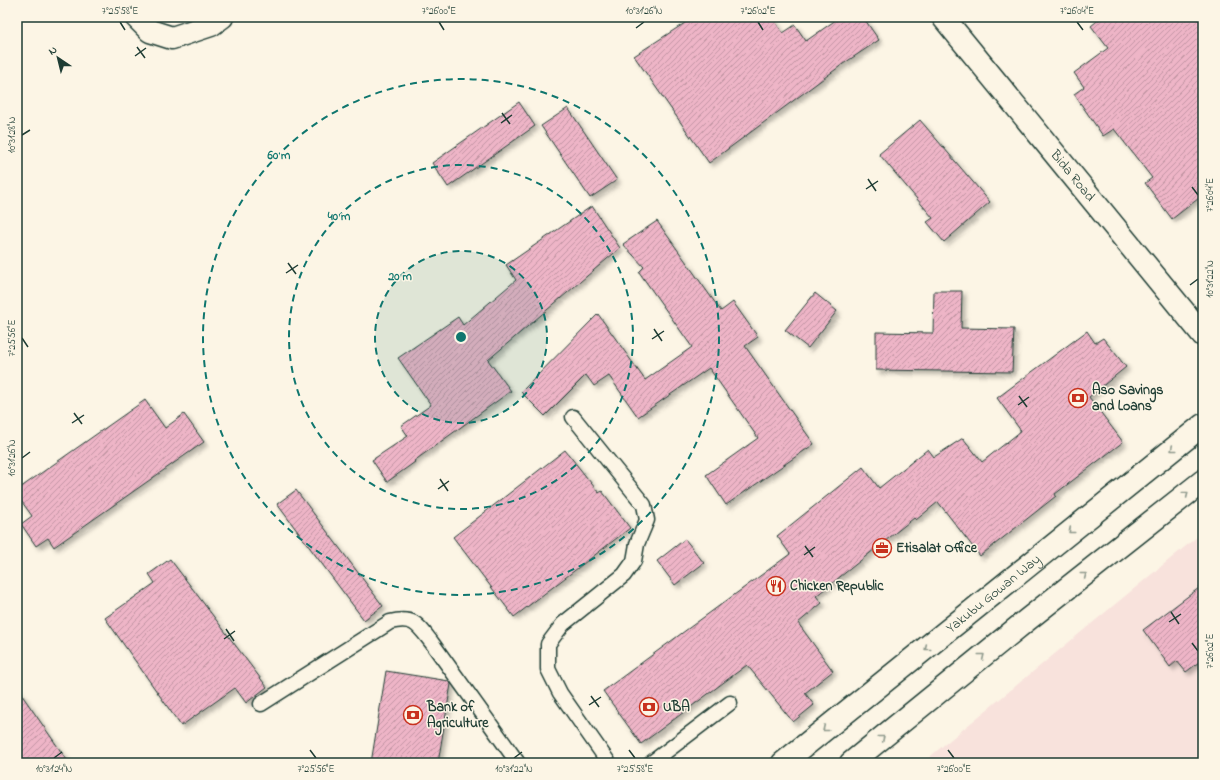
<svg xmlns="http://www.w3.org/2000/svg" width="1220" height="780" font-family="'Indie Flower',sans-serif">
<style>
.built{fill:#f8e2dc}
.building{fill:url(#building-hatch);stroke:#1f3d34;filter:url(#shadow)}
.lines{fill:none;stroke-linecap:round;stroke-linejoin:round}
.lane-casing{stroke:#1f3d34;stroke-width:17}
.street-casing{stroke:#1f3d34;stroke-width:25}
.secondary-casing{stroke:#1f3d34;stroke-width:25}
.lane{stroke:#fcf5e5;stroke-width:14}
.street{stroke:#fcf5e5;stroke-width:22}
.secondary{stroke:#fcf5e5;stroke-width:22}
.oneway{stroke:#8e998c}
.ticks{fill:none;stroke:#1f3d34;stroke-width:1.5}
.ring{fill:none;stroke:#0f766e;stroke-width:2;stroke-dasharray:7 5}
.labels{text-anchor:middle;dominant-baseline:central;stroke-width:3;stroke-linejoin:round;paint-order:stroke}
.street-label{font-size:14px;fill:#1f3d34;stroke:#fcf5e5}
.poi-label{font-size:14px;font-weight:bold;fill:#1f3d34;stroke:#fcf5e5;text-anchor:start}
.centre{fill:#0f766e;stroke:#fcf5e5;stroke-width:2}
.ring-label{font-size:12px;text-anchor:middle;font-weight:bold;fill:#0f766e;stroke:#fcf5e5;stroke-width:3;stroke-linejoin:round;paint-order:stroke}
.neatline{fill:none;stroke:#1f3d34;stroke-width:1.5}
.ticks-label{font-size:10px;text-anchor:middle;fill:#1f3d34}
</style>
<defs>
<pattern id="building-hatch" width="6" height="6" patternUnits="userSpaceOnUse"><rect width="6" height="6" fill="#eeb5c7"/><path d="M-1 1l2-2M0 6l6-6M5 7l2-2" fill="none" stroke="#c094a2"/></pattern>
<filter id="shadow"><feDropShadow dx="3.5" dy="3.5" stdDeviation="2" flood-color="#0004"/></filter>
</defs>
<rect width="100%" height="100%" fill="#fcf5e5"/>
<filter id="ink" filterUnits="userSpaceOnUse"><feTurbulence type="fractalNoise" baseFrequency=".025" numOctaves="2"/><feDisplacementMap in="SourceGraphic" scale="8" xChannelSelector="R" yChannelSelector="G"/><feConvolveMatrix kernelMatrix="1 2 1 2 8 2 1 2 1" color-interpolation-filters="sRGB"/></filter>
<g filter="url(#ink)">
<path class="built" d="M1203 532V763H922Z"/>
<path class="building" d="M694 17H772L783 33 795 25 806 41 840 17H863L879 40 843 64 709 163 634 56Z
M1102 17H1203V195L1172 219 1145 183 1152 178 1114 129 1103 136 1074 94 1084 87 1074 73 1108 48 1091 26Z
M519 102 535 126 448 187 432 163Z
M568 108 617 180 590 198 541 126Z
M920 120 990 202 944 242 927 222 933 218 879 154Z
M592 206 620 248 488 360 511 391 414 461 415 462 387 482 372 460 408 436 401 426 431 405 398 358 458 317 463 325 516 280 506 265Z
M657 221 721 311 733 302 758 337 745 346 814 444 726 505 706 475 758 438 709 368 638 417 609 376 594 386 586 375 545 416 521 392 598 314 645 380 692 347 639 272 644 267 623 244Z
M934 291H962L961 328 1014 329 1012 372 876 370V332L933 333Z
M815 293 837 311 808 348 785 330Z
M1087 331 1095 343 1103 338 1126 367 1089 397 1123 442 1055 494 1056 496 980 556 938 502 916 520 914 518 816 596 822 603 798 623 833 671 805 693 814 705 793 722 747 665 641 744 603 691 790 554 777 536 863 467 879 488 928 449 934 457 963 438 982 462 1021 431 997 398Z
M145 400 165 428 184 414 204 442 54 547 48 538 36 546 21 524 32 516 17 495V490Z
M565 450 599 493 602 491 630 528 514 617 453 537Z
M296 490 383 606 364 620 277 504Z
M685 539 704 563 675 585 657 561Z
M170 559 267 687 246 703 235 688 181 726 105 618 155 583 149 574Z
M1203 585V659L1186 672 1177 661 1170 667 1143 630Z
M386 671 449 681 451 684 438 763H371Z
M17 688 69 763H17Z"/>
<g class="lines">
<g class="lane-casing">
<path id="lane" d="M573 417 644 505 647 520 637 544 634 561 624 575 563 624 548 644V669L560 693 609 763
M261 704 390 622C414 616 418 625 432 643L518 763
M651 763 730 703"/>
</g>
<g class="street-casing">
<g id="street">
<path d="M136 17 150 31 172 38 211 25 222 17"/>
<path id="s1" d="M943 17 1203 335"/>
</g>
</g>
<g class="secondary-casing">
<g id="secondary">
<path id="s2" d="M783 763 1203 425"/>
<path d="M851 763 1027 620 1203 481"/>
</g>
</g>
<use href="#lane" class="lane"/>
<use href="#street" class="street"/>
<use href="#secondary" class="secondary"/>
</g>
<defs><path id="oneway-chevron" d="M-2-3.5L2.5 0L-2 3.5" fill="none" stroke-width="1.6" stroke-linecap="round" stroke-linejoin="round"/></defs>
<g class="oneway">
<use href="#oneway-chevron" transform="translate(1173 449) rotate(141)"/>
<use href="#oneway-chevron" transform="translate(1186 494) rotate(-38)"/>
<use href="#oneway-chevron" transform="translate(1071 531) rotate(141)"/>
<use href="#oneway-chevron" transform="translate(1084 575) rotate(-38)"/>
<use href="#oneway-chevron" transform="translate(927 648) rotate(141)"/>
<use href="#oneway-chevron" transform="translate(982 656) rotate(-39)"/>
<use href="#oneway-chevron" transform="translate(825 729) rotate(141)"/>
<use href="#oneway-chevron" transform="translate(882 738) rotate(-39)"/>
</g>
</g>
<path class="ticks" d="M120 22 125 30M439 22 444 30M758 22 763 30M1077 22 1083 30M636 28 644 22M137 47 145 58M135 56 146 48M502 113 510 124M501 123 512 115M22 135 30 130M868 179 876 191M1192 187 1198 195M866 189 878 181M288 263 296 274M286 273 298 265M1190 285 1198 279M654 329 662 341M22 338 28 347M652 339 664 331M1019 396 1027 407M1018 405 1029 397M74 413 82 424M72 423 84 415M22 458 30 452M440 479 448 491M438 489 449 481M805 546 813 557M804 555 815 547M1171 612 1179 624M1169 622 1181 614M226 629 234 641M224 639 235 631M1192 643 1198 651M591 696 599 707M589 705 601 697M310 750 316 758M629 750 635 758M948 750 954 758M54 758 62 752M514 758 522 752"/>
<circle cx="461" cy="337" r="86" fill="#0f766e" fill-opacity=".12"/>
<g class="ring">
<circle cx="461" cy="337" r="86"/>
<circle cx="461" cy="337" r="172"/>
<circle cx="461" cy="337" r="258"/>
</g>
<defs>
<g id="bank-ring" transform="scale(1)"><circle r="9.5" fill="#fcf5e5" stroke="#c8321e" stroke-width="1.5"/><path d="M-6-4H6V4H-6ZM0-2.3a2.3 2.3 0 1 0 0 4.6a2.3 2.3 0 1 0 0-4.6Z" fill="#c8321e"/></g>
<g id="office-ring" transform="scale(1)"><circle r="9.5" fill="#fcf5e5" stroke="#c8321e" stroke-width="1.5"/><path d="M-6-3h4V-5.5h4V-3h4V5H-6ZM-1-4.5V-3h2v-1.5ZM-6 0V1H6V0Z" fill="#c8321e"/></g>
<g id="restaurant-ring" transform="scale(1)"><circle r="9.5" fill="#fcf5e5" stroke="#c8321e" stroke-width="1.5"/><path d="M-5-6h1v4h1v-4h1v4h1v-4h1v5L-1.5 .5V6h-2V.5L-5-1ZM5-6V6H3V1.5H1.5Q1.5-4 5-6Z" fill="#c8321e"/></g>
</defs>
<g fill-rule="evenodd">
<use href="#bank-ring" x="1078" y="398"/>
<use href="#office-ring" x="882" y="548"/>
<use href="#restaurant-ring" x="776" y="586"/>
<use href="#bank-ring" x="649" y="707"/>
<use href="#bank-ring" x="413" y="715"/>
</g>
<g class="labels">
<g class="street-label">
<text stroke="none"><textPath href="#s1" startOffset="205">Bida Road</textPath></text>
<text stroke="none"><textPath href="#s2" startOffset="270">Yakubu Gowan Way</textPath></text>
</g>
<g class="poi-label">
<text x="1092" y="390">Aso Savings<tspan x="1092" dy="16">and Loans</tspan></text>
<text x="896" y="548">Etisalat Office</text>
<text x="790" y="586">Chicken Republic</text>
<text x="427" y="707">Bank of<tspan x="427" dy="16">Agriculture</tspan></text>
<text x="663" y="707">UBA</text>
</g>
</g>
<circle cx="461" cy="337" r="6" class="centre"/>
<g class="ring-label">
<text x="279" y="159">60 m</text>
<text x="339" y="220">40 m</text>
<text x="400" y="280">20 m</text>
</g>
<rect width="1220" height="780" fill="none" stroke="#fcf5e5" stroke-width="44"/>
<g transform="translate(58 58) rotate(325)" stroke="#fcf5e5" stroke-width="3" paint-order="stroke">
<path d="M0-3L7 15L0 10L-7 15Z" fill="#1f3d34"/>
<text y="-6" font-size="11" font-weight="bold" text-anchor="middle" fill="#1f3d34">N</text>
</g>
<rect x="22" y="22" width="1176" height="736" class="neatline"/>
<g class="ticks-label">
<text x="120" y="14">7°25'58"E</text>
<text x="439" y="14">7°26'00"E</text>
<text x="644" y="14">10°31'26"N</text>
<text x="758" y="14">7°26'02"E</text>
<text x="1077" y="14">7°26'04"E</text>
<text transform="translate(11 135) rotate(-90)" y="4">10°31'28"N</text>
<text transform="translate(1209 195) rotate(-90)" y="4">7°26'04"E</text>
<text transform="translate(1209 279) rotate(-90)" y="4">10°31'22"N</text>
<text transform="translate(11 338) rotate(-90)" y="4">7°25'56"E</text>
<text transform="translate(11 458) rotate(-90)" y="4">10°31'26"N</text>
<text transform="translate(1209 651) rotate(-90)" y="4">7°26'02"E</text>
<text x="54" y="772">10°31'24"N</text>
<text x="316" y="772">7°25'56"E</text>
<text x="514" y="772">10°31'22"N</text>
<text x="635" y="772">7°25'58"E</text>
<text x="954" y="772">7°26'00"E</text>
</g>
</svg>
